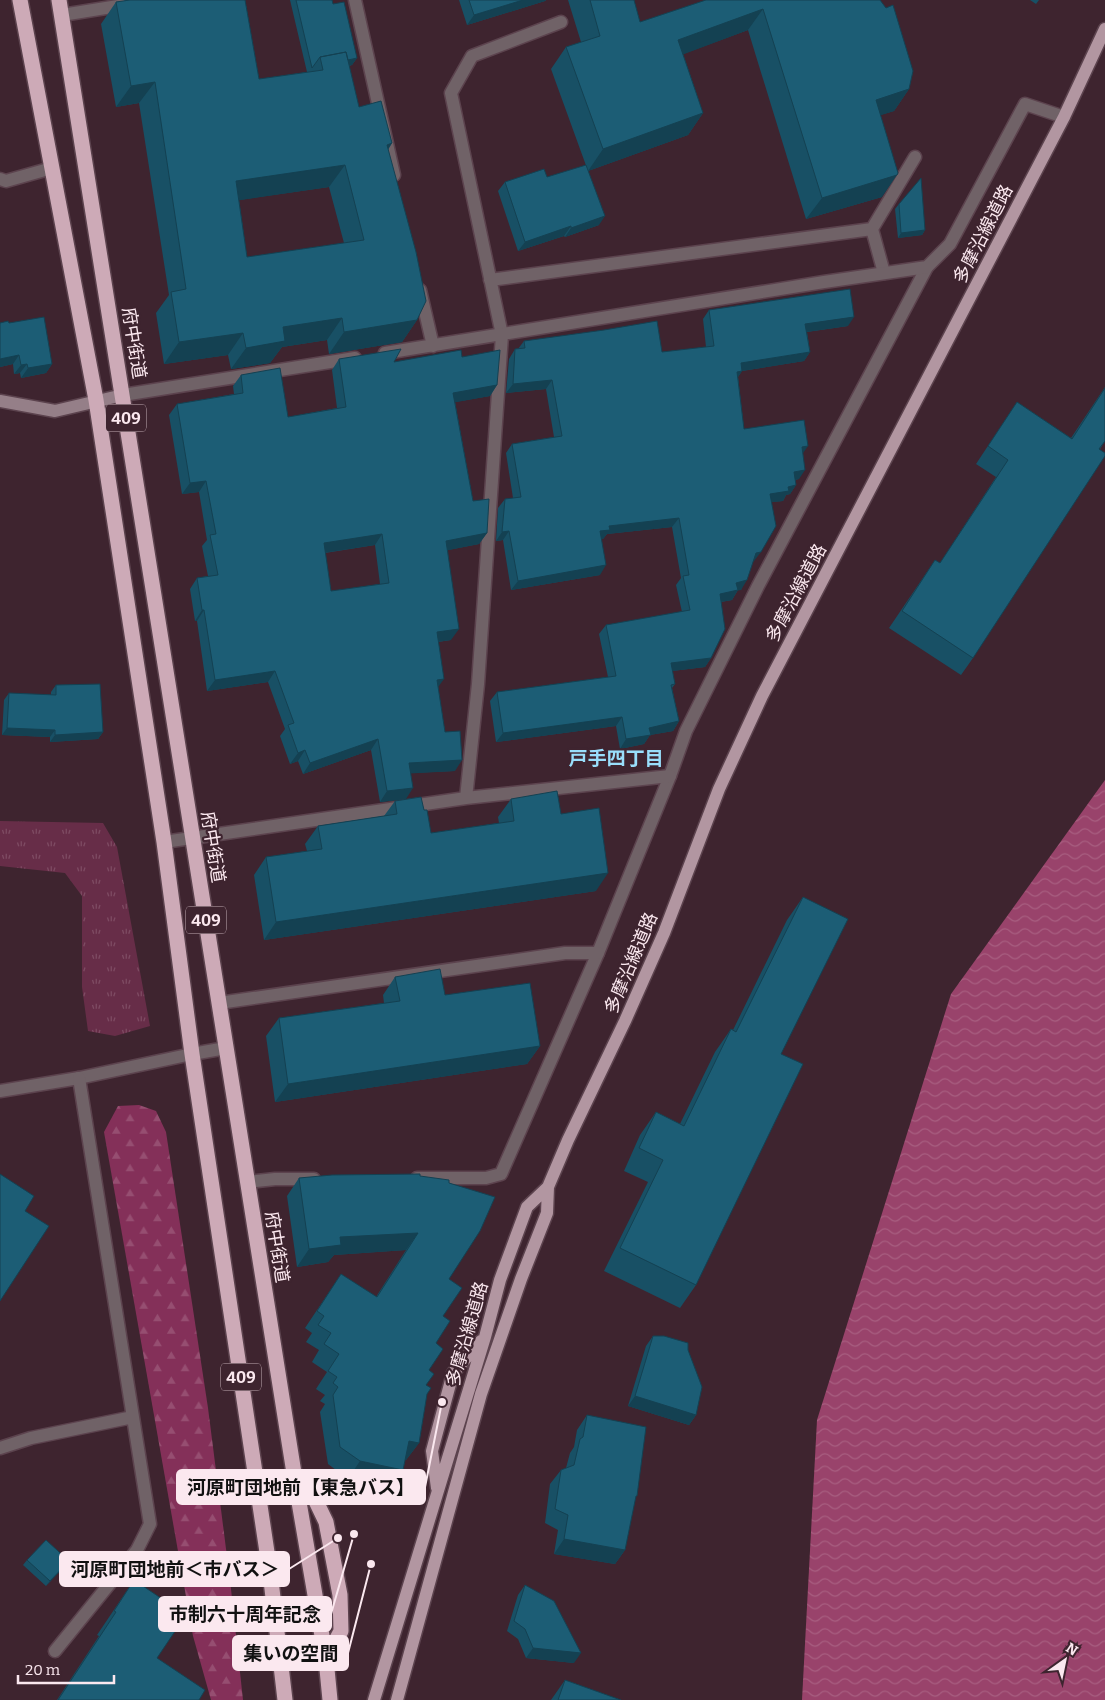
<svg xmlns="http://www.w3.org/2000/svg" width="1105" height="1700" font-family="Bitter,'Noto Sans JP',serif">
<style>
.grass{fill:url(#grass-tufts)}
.forest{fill:url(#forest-firs)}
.water{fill:url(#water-waves)}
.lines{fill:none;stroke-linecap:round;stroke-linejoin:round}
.lane-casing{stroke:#5c434e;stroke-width:15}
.street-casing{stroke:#5c434e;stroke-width:15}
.secondary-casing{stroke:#5c434e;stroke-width:15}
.primary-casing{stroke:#5c434e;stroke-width:15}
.highway-casing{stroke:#5c434e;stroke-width:18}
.lane{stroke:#706267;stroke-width:12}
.street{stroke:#706267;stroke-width:12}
.secondary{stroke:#957f88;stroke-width:12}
.primary{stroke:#b296a1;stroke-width:12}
.highway{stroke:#cdaab7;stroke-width:15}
.wall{fill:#185065;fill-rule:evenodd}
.shaded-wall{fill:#144152}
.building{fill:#1c5d75;stroke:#144152;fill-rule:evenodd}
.labels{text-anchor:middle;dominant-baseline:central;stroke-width:4.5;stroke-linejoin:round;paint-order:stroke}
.shield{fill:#3e242f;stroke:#c2adb5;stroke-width:1}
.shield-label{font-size:16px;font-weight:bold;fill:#fbe8ef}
.street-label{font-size:18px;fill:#fbe8ef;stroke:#3e242f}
.neighbourhood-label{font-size:19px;font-weight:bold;fill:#99defb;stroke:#3e242f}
.leader{fill:none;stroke:#fbe8ef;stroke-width:2}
.callout-dot{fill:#fbe8ef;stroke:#3e242f;stroke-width:2}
.callout{fill:#fbe8ef;stroke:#fbe8ef;stroke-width:2}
.callout-label{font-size:19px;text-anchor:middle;font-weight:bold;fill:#111}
</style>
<defs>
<pattern id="grass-tufts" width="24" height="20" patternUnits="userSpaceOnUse" patternTransform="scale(1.25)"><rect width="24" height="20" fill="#672d48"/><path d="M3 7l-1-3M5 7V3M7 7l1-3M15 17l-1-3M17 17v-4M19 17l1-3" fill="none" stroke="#7e4b63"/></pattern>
<pattern id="forest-firs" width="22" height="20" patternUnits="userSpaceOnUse" patternTransform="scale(1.25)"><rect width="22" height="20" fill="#843059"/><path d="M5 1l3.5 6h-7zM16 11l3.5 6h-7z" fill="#964e71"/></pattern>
<pattern id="water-waves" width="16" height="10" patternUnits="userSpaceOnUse" patternTransform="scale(1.25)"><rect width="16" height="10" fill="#99436b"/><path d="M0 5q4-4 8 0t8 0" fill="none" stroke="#a85e80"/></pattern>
</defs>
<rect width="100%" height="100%" fill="#3e242f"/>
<path class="grass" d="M0 821 103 823 117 847 150 1026 115 1036 88 1031 82 987V896L65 873 0 866Z"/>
<path class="forest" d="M139 1105 156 1111 166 1132 208 1408 230 1580 243 1700H211L193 1636 104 1132 118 1106Z"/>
<path class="water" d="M1105 780V1700H802L817 1420 951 994Z"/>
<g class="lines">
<g class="lane-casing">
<path id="lane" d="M62 15 155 0
M0 179 6 181 52 168
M872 229 884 273
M490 280 872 229 915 157
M502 335 451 93 472 56 561 22
M0 1091 79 1078 192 1054
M417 1178H486L501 1174 598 953 670 776 686 731 758 586 927 267
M248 1182 275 1179H314"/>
</g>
<g class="street-casing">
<path id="street" d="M355 0 394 175
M420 290 433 346
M385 353 824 282 927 267 950 244 1025 104 1064 117
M123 395 355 358
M466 798 478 684 502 335
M164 842 466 798 670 776
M219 1003 565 953H598
M192 1054 226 1048
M0 1448 31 1438 133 1417
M55 1651 137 1550 150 1524 79 1078"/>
</g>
<g class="secondary-casing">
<path id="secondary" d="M0 401 55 411 123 395"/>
</g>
<g class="primary-casing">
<path id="primary" d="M437 1488 432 1451 453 1373 481 1341
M374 1700 485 1337 500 1280 527 1207 548 1187
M397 1700 481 1394 521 1279 547 1213 548 1187 568 1140 625 1021 664 933 719 789 762 696 1064 117 1105 29"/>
</g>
<g class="highway-casing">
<path id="highway" d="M20 0 96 400 164 842 192 1054 270 1572 285 1700
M59 0 294 1473 326 1659 330 1700
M295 1474 313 1495 326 1522 340 1595 341 1631 326 1659"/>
</g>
<use href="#lane" class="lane"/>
<use href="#street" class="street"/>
<use href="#secondary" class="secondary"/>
<use href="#primary" class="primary"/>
<use href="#highway" class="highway"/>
</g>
<path class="wall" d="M125 0H245L259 79 307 72 290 0H332L333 4 357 58 352 65 349 66 359 107 392 143 388 150 417 320 402 342 329 354 327 340 282 347 270 363 231 369 228 355 164 364 156 313 169 295 139 103 116 107 101 24 116 2 124 1ZM329 187 344 243 247 257 239 200Z
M459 0H546L545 1 467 25Z
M568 0H634L640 22 706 0H880L909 89 894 111 880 115 882 197 806 219 748 30 683 54 703 113 688 135 588 171 551 69 566 47 581 42Z
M1030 0H1039L1036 4Z
M547 177 599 225 565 237 564 236 518 251 498 191 505 182Z
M899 204 925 230 922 235 898 238 895 209Z
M709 310 848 326 807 332 810 352 804 361 742 371 738 377 744 429 803 454 799 479 795 480 796 485 790 494 786 495 783 501 772 502 754 561H753L741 590H738L732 600 721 602 711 658 705 667 672 671 675 684 672 688 679 721 673 731 650 735 644 744 620 749 616 726 496 742 490 701 497 692 608 677 599 634 606 625 682 612 676 585 681 578 672 527 607 534 603 539H601L600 575 511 590 503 540 496 541 498 508 505 499 513 498 506 453 512 444 554 437 546 389 506 393 509 359 515 349H518L524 341 662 352 706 347 703 319Z
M0 323H9L52 364 46 373 21 378 20 373 14 374 13 364 0 367Z
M462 357 497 385 490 396 455 402 473 501 487 533 479 544 448 550 451 640 438 642V687L445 732 455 771 411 773 406 799 380 802 371 750 303 774 298 761 290 764 280 736 285 729 268 682 207 691 197 621H195L190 589 197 578 208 576 202 546 207 540 199 492 182 494 169 415 177 404 234 394 233 386 241 375 288 417 337 408 332 370 339 359 394 362ZM375 545 380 584 331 591 325 553Z
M1105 387V441L973 658 961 675 889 628 935 560 940 563 996 477 976 464 1017 402 1071 438Z
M56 685 103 732 98 739 50 742V737L2 735 4 700 9 693 51 695V692Z
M511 799 561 814 596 891 264 940 254 875 266 857 307 851 305 844 318 826 384 816 395 801 424 810 431 833 499 823 498 817Z
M803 897 781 1054 696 1285 680 1308 604 1271 648 1182 624 1171 640 1135 656 1112 680 1124 715 1052 731 1029 733 1030 787 920Z
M395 977 445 995 540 1046 527 1064 275 1102 266 1036 279 1018 384 1003 383 995Z
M420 1176 449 1279 443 1316 429 1370 426 1385 427 1394 419 1443 406 1460H405L403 1470 391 1488 348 1479 328 1464 320 1412 325 1404 320 1401 325 1395 316 1389 327 1372 312 1362 319 1350 306 1342 312 1333 305 1328 341 1274 376 1297 406 1250 334 1255 328 1262 297 1267 287 1196 299 1178Z
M653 1336 688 1350 696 1415 689 1425 628 1406 646 1346Z
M587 1415 635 1499 625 1550 615 1564 554 1554 558 1530 545 1523 550 1484 561 1470 566 1468 570 1453 574 1447 577 1430Z
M27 1560 65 1566 46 1586 23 1565Z
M134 1580 157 1658 199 1700H57L99 1636 97 1635Z
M525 1585 574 1663 526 1658 518 1639 507 1631 518 1595Z
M565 1680 621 1700H551Z"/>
<path class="shaded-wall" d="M523 0H546L545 1 467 25 474 15Z
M763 9 748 30 663 62 678 40Z
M357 58 352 65 321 72 323 70 322 66Z
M155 82 139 103 116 107 131 86Z
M909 89 894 111 860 122 876 100Z
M703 113 688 135 588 171 603 149Z
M392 143 377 165 387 145Z
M345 165 329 187 221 203 236 181Z
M897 175 882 197 806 219 822 198Z
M605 216 599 225 565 237 571 228Z
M571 226 564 236 518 251 525 242Z
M925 230 922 235 898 238 901 233Z
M854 317 848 326 799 333 805 324Z
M342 318 327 340 282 347 270 363 231 369 246 348 283 327Z
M417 320 402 342 329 354 344 332Z
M243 333 228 355 164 364 179 342Z
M810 352 804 361 735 372 741 363Z
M19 355 13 364 0 367V359Z
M27 364 20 373 14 374 21 365Z
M52 364 46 373 21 378 28 368Z
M742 371 736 380 737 372Z
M552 380 546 389 506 393 513 384Z
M497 385 490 396 446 404 453 393Z
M808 446 801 456 802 447Z
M805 470 799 479 788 481 794 472Z
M206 481 199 492 182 494 190 483Z
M796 485 790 494 786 495 783 501 764 503 770 494 788 487Z
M679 518 672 527 607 534 603 539 593 541 600 531 609 526Z
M509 531 503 540 496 541 502 532Z
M487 533 479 544 439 552 446 541Z
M382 534 375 545 316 554 324 543Z
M761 552 754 561 750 562 756 553Z
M606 565 600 575 511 590 518 581Z
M747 580 741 590 730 592 736 583Z
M738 590 732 600 714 603 720 594Z
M202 610H204L197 621H195Z
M459 629 451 640 429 643 437 632Z
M711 658 705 667 664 672 671 663Z
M275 671 268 682 207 691 215 680Z
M444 679 436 690 437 680Z
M622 717 616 726 496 742 503 733Z
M679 721 673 731 650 735 644 744 620 749 626 739 649 728Z
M7 728 55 730 50 737 2 735Z
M103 732 98 739 50 742 55 735Z
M378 739 371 750 303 774 310 763Z
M305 750 298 761 290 764 298 753Z
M462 760 455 771 401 774 409 763Z
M413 788 406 799 380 802 387 791Z
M608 873 596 891 264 940 276 922Z
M540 1046 527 1064 275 1102 288 1084Z
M418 1233 406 1250 334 1255 328 1262 297 1267 309 1249 340 1237Z
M635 1396 696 1415 689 1425 628 1406Z
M409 1441 419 1443 406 1460 397 1458Z
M360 1461 403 1470 391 1488 348 1479Z
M564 1539 625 1550 615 1564 554 1554Z
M69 1561 65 1566 46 1586 50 1581Z
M533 1648 581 1653 574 1663 526 1658Z"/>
<path class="building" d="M130 0H245L259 79 323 70 320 57 346 52 359 107 381 101 392 143 387 145 416 252 426 301 417 320 344 332 342 318 283 327 285 341 246 348 243 333 179 342 171 292 186 289 155 82 131 86 116 2ZM345 165 364 240 247 257 236 181Z
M296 0H332L333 4 344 2 357 58 348 60 346 52 320 57 312 68Z
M469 0H523L474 15Z
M590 0H634L640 22 706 0H880L886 8 893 5 913 71 909 89 876 100 898 173 897 175 822 198 763 9 678 40 703 113 603 149 566 47 600 36Z
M586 165 605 216 571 228V226L525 242 505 182 544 169 547 177Z
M921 178 925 230 901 233 899 204Z
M850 289 854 317 805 324 810 352 741 363 742 371 737 372 744 429 804 420 808 446 802 447 805 470 794 472 796 485 788 487 789 491 770 494 776 526 761 552 756 553 747 580 736 583 738 590 720 594 725 629 711 658 671 663 675 684 671 685 679 721 649 728 651 735 626 739 622 717 503 733 497 692 616 676 606 625 690 610 683 576 689 575 679 518 609 526 610 530 600 531 606 565 518 581 509 531 502 532 505 499 521 497 512 444 562 436 552 380 513 384 515 349 525 348 524 341 604 330 657 321 662 352 714 346 709 310Z
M44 317 52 364 28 368 27 364 21 365 19 355 0 359V323L8 321 9 323Z
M401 349 394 362 461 350 462 357 500 350 497 385 453 393 473 501 489 499 487 533 446 541 459 629 437 632 444 679 437 680 445 732 460 731 462 760 409 763 413 788 387 791 378 739 310 763 305 750 298 753 288 725 294 723 275 671 215 680 204 610H202L197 578 218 575 210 535 216 534 206 481 190 483 177 404 243 393 241 375 280 368 288 417 346 407 339 359ZM382 534 389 583 331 591 324 543Z
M1105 388V441L1099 449 1105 453V456L973 658 902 611 935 560 940 563 1008 460 988 446 1017 402 1072 439Z
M100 684 103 732 55 735V730L7 728 9 693 56 695V685Z
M557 791 561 814 599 808 608 873 276 922 266 857 322 849 318 826 397 814 395 801 421 797 424 810H427L431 833 514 821 511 799Z
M803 897 848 919 781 1054 803 1064 696 1285 620 1248 663 1160 639 1148 656 1112 684 1126 731 1029 736 1032Z
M440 969 445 995 530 983 540 1046 288 1084 279 1018 400 1001 395 977Z
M0 1174 34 1196 25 1211 49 1226 0 1301Z
M420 1174V1176L449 1180V1183L495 1197 480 1231 449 1279 462 1288 443 1316 450 1321 436 1343 443 1349 429 1370 434 1374 426 1385 431 1388 427 1394 419 1443 409 1441 403 1470 360 1461 340 1447 333 1395 338 1387 333 1383 337 1377 328 1371 339 1354 324 1344 331 1333 318 1325 324 1316 317 1311 341 1274 377 1297 418 1233 340 1237 341 1245 309 1249 299 1178 332 1175Z
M653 1336H664L688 1343V1350L702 1387 696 1415 635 1396Z
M587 1415 646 1427 637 1496H636L625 1550 564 1539 568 1515 555 1509 561 1470 574 1465 580 1439 583 1437Z
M46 1540 69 1561 50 1581 27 1560Z
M134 1580 186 1615 157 1658 205 1690 199 1700H58L116 1612 114 1611Z
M525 1585 554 1601 581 1653 533 1648 525 1629 514 1621Z
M565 1680 621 1700H558Z"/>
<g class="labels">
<g class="shield">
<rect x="106" y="404.5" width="40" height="27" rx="4"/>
<rect x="186" y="906.5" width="40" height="27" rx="4"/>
<rect x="221" y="1363.5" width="40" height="27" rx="4"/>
</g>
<g class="shield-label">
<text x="126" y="418">409</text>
<text x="206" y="920">409</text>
<text x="241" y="1377">409</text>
</g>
<g class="street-label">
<text transform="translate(983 234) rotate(-63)">多摩沿線道路</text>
<text transform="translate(134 343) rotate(81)">府中街道</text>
<text transform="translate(796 593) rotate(-62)">多摩沿線道路</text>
<text transform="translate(213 847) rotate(81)">府中街道</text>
<text transform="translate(631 963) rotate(-67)">多摩沿線道路</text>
<text transform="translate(277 1247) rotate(81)">府中街道</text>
<text transform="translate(467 1334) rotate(-74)">多摩沿線道路</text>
</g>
<g class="neighbourhood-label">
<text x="616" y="758">戸手四丁目</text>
</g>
</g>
<path class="leader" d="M442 1402L425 1487M338 1538L289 1569M354 1534L331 1614M371 1564L348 1653"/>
<g class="callout-dot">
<circle cx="442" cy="1402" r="5"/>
<circle cx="338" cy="1538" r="5"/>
<circle cx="354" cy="1534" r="5"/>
<circle cx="371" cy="1564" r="5"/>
</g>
<g class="callout">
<rect x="177" y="1470" width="248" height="34" rx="5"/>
<rect x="60" y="1552" width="229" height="34" rx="5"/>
<rect x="159" y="1597" width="172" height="34" rx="5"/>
<rect x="233" y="1636" width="115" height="34" rx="5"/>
</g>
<g class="callout-label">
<text x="301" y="1494">河原町団地前【東急バス】</text>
<text x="175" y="1576">河原町団地前＜市バス＞</text>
<text x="245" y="1621">市制六十周年記念</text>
<text x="291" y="1660">集いの空間</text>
</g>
<g transform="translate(1065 1660) rotate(33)" stroke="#3e242f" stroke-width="4" paint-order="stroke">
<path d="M0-4L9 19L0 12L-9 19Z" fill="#fbe8ef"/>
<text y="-8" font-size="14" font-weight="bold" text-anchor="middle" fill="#fbe8ef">N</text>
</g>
<path d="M18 1675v8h96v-8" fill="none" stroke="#fbe8ef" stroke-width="2.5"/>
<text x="25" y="1675" font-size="15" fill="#fbe8ef" stroke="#3e242f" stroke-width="4" paint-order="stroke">20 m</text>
</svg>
